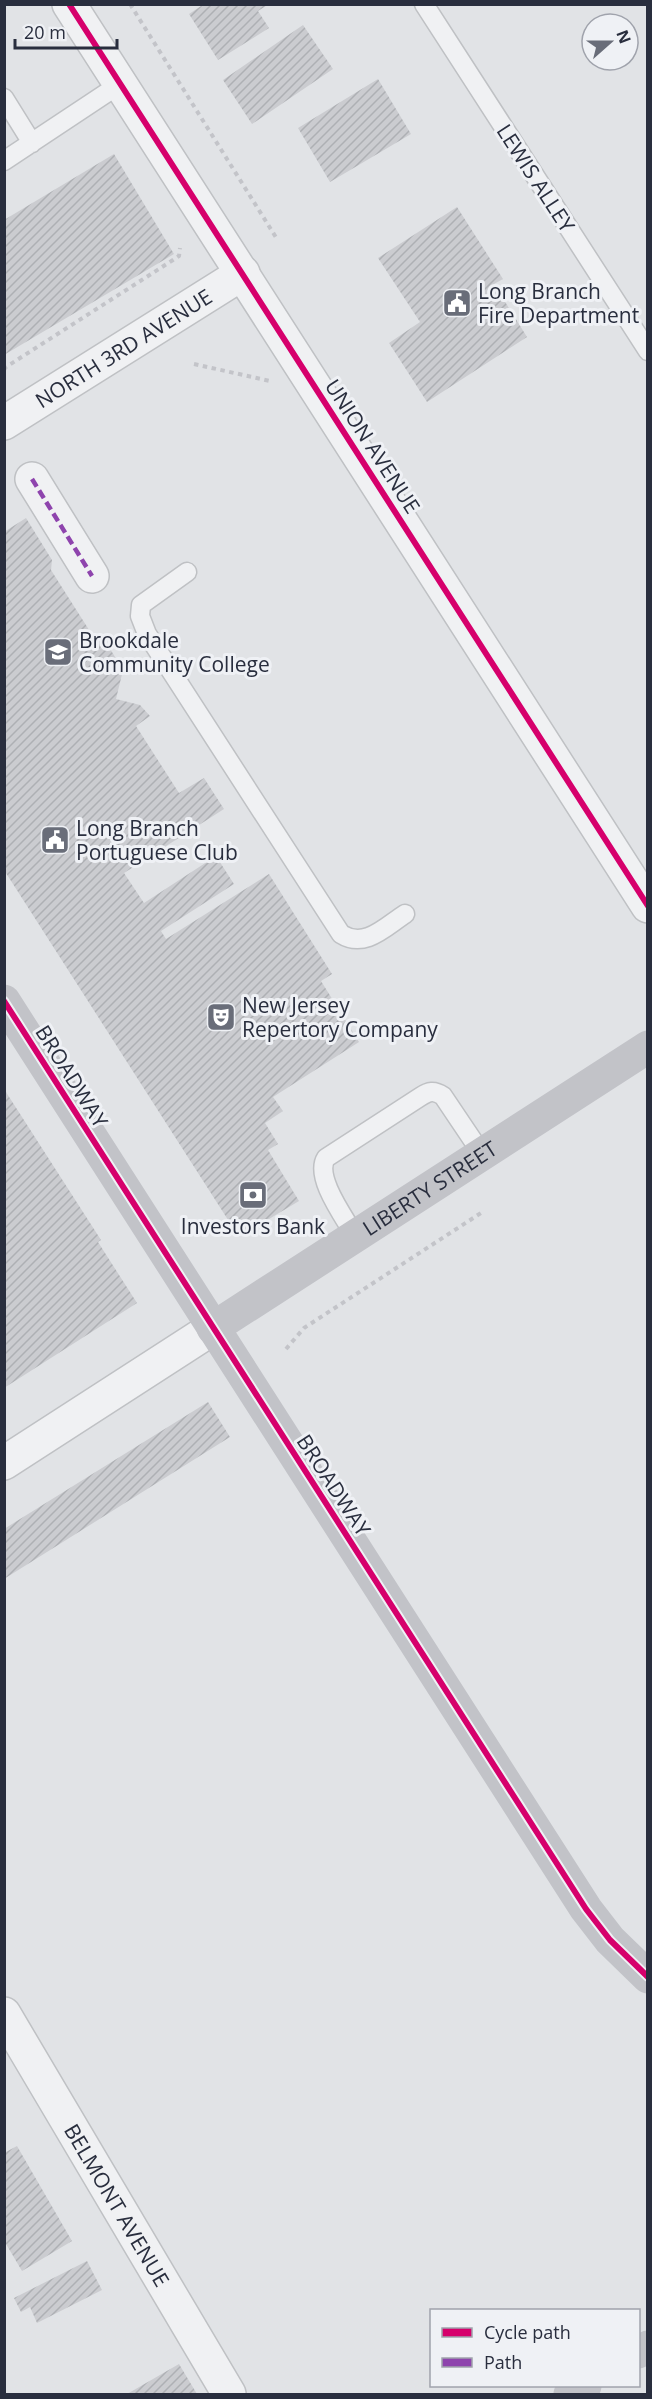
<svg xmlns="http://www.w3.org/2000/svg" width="652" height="2399" font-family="'Open Sans',sans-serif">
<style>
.building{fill:url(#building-hatch)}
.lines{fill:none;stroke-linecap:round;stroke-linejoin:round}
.lane-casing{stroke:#bfc1c4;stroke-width:21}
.street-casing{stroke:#bfc1c4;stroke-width:36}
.path{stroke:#c3c4c9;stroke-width:4;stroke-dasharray:4.5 4.5;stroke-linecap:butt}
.lane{stroke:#f0f1f3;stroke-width:18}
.street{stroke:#f0f1f3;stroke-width:33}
.secondary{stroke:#c2c3c8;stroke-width:33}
.quiet{stroke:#8e44ad;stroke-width:4.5;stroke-dasharray:9 4.5;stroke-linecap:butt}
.cycleway-casing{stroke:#eff1f5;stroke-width:10}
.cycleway{stroke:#d6006c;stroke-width:6}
.labels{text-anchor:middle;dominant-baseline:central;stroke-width:6;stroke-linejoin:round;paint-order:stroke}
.street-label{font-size:21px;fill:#292e3e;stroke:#eff1f5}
.poi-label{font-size:21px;fill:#292e3e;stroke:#eff1f5;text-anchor:start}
</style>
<defs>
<pattern id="building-hatch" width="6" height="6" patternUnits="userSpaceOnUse" patternTransform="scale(1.5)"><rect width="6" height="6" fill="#cbccd0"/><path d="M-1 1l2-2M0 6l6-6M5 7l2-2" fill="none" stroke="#aeb0b4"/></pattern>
</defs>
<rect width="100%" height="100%" fill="#e1e3e6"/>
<path class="building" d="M204 4H269L258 11 269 28 218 60 189 14Z
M303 25 333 69 252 124 223 80Z
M378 79 411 134 330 182 298 128Z
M114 154 174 254 4 355V220Z
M457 207 503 279 494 284 527 337 427 402 389 343 420 322 378 258Z
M26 518 52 560 51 570 91 633 101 634 123 670 116 699 140 705 150 716 136 726 179 793 204 778 224 809 124 873 144 903 216 856 234 884 161 931 166 939 269 874 332 974 321 981 359 1042 273 1097 283 1111 265 1123 278 1144 268 1150 299 1201 239 1237 4 870V532Z
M4 1089 101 1240 98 1242 137 1303 4 1388Z
M208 1402 230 1437 4 1579V1529Z
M17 2146 72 2241 22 2271 6 2244 4 2245V2153Z
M87 2261 102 2290 37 2323 30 2307 21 2312 14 2298Z
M179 2364 197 2394H127Z"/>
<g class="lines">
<g class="lane-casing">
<path id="lane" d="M424 4 648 351
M4 98 32 143
M4 161 120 84
M187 572 141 605 140 616 147 634 341 934C365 949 385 927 405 914
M355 1236C345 1218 314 1177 326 1158L420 1097C429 1091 434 1090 443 1096L482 1154"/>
</g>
<g class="street-casing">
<g id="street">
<path d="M69 4 648 906"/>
<path id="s1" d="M4 423 243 273"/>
<path d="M32 479 92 576"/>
<path d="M4 1463 213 1328"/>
<path id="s2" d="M4 2014 229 2394"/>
</g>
</g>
<path class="path" d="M130 4 277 239
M194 364 270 381
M4 370 6 367 173 260 179 256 180 248
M286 1349 304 1328 484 1211"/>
<use href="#lane" class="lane"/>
<use href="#street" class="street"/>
<g class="secondary">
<path d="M4 1001 586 1909 610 1940 648 1977"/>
<path id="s3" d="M213 1328 648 1047"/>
<path d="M638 2352 648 2347"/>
<path d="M570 2394 585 2386"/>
</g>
<path class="quiet" d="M32 479 92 576"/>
<g class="cycleway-casing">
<path id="cycleway" d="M69 4 648 906
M4 1001 586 1909 610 1940 648 1977"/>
</g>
<use href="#cycleway" class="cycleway"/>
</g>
<defs>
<g id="civic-square" transform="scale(1.5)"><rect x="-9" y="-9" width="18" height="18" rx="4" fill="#696d79" stroke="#eff1f5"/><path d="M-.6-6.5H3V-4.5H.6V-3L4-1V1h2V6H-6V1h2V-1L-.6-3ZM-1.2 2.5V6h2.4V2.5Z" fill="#fff"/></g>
<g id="university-square" transform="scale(1.5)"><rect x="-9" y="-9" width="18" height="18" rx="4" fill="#696d79" stroke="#eff1f5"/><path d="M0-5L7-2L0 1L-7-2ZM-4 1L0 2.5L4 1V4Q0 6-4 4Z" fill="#fff"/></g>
<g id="theatre-square" transform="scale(1.5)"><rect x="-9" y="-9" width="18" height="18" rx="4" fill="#696d79" stroke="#eff1f5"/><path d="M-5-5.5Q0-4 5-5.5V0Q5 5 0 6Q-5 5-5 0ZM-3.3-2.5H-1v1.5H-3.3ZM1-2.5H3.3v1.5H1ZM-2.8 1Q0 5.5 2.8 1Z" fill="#fff"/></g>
<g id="bank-square" transform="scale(1.5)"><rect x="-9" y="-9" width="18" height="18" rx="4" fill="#696d79" stroke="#eff1f5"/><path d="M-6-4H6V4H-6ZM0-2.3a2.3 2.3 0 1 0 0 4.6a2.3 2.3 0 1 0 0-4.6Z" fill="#fff"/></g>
</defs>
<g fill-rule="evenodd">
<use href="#civic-square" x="457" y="303"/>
<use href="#university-square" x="58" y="652"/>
<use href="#civic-square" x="55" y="840"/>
<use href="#theatre-square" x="221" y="1017"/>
<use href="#bank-square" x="253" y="1195"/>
</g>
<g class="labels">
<g class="street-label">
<text transform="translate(536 178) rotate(57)">LEWIS ALLEY</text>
<text stroke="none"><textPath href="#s1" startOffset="141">NORTH 3RD AVENUE</textPath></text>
<text transform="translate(373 446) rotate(57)">UNION AVENUE</text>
<text transform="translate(72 1076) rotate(58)">BROADWAY</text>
<text stroke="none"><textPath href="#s3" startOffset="258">LIBERTY STREET</textPath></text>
<text transform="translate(334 1485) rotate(57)">BROADWAY</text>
<text stroke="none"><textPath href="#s2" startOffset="222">BELMONT AVENUE</textPath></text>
</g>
<g class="poi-label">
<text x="478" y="291">Long Branch<tspan x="478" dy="24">Fire Department</tspan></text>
<text x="79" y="640">Brookdale<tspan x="79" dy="24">Community College</tspan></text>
<text x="76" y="828">Long Branch<tspan x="76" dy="24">Portuguese Club</tspan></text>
<text x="242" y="1005">New Jersey<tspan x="242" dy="24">Repertory Company</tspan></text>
<text x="253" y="1226" text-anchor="middle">Investors Bank</text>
</g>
</g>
<rect width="652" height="2399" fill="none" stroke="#292e3e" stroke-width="12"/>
<rect x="430" y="2309" width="210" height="78" fill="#eff1f5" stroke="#a0a3ac" stroke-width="1.5"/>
<rect x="442" y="2328" width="30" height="9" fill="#d6006c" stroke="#a0a3ac" stroke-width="1.5"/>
<text x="484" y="2339" font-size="18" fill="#292e3e">Cycle path</text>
<rect x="442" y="2358" width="30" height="9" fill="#8e44ad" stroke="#a0a3ac" stroke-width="1.5"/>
<text x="484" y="2369" font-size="18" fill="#292e3e">Path</text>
<g transform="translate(610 42) rotate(69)"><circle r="28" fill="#eff1f5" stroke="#a0a3ac" stroke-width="1.5"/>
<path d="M0-4.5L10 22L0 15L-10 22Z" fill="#696d79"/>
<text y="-9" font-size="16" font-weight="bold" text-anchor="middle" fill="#292e3e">N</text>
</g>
<path d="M15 39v9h102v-9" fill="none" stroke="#292e3e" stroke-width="3"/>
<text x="24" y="39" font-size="18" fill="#292e3e" stroke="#eff1f5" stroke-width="4.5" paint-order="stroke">20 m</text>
</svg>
